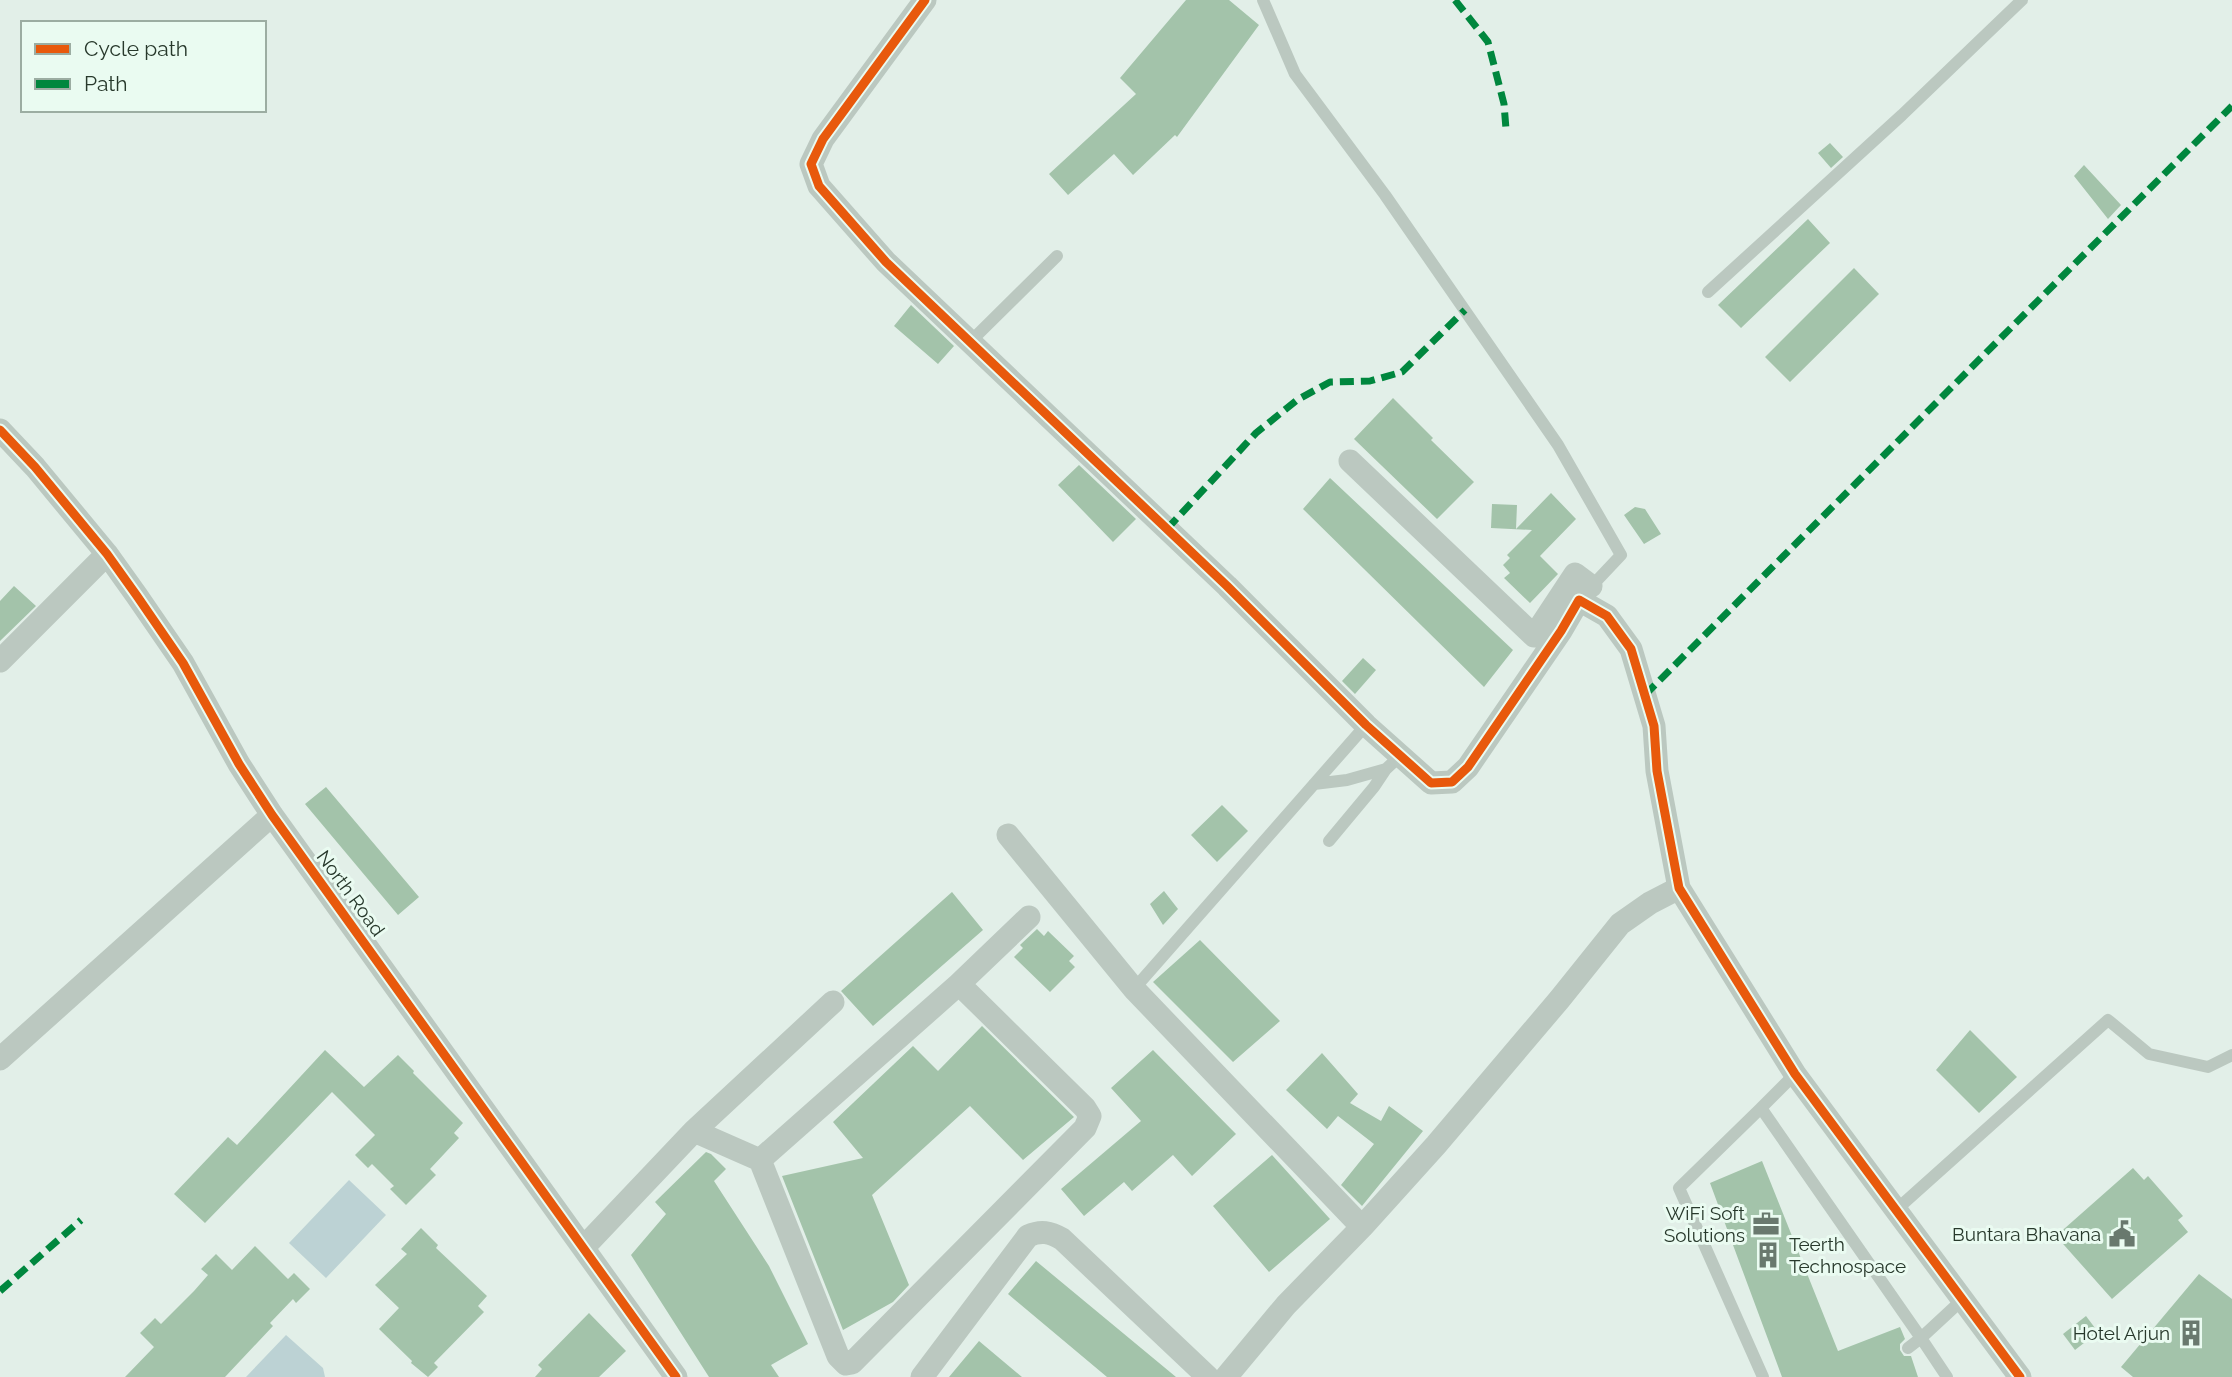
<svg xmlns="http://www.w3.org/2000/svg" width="2232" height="1377" font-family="Raleway,sans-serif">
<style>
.green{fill:#bcd2d4}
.building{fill:#a3c3aa}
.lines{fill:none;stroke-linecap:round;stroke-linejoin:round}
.lane{stroke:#bbc8c0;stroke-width:12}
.street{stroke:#bbc8c0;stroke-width:23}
.quiet{stroke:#00873e;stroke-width:7;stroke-dasharray:14 7;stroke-linecap:butt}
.cycleway-casing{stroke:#eafbf1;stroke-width:13}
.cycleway{stroke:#e8590c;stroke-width:9}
.labels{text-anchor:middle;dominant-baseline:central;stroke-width:6;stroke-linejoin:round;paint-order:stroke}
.street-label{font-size:19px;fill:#28392c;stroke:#eafbf1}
.poi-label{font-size:19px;fill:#28392c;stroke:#eafbf1;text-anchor:end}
</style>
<rect width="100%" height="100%" fill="#e2efe8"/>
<path class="green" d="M349 1180 386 1215 326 1278 289 1243Z
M286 1335 323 1368 325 1377H246Z"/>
<path class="building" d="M1186 0H1229L1259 25 1177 137 1175 135 1133 175 1114 154 1068 195 1049 174 1136 94 1120 78Z
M1830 143 1843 157 1831 168 1818 153Z
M2084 165 2121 205 2108 219 2074 176Z
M1808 219 1830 243 1741 328 1718 305Z
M1854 268 1879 294 1790 382 1765 357Z
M911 305 954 346 938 364 894 326Z
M1393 398 1433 438 1431 440 1474 482 1437 519 1354 439Z
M1079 465 1136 519 1113 542 1058 485Z
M1330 478 1513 650 1484 687 1303 509Z
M1551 493 1576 519 1540 556 1558 574 1530 603 1504 578 1510 573 1503 565 1510 558 1507 555 1532 530 1491 528 1492 504 1517 505 1516 529Z
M1635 507 1645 509 1661 534 1644 544 1624 515Z
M14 586 36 606 0 641V601Z
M1363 658 1376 670 1355 694 1342 681Z
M326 787 419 897 398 915 305 804Z
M1222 805 1248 831 1217 862 1191 835Z
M1164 891 1178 909 1163 925 1150 904Z
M952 892 983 930 873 1026 841 991Z
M1037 929 1044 936 1048 931 1074 956 1069 961 1075 967 1050 992 1014 957 1023 948 1020 945Z
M1200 940 1280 1021 1233 1062 1153 982Z
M982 1026 1074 1117 1023 1160 970 1106 872 1195 909 1285 893 1302 843 1330 782 1176 863 1158 833 1122 913 1046 938 1071Z
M1970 1030 2017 1077 1979 1113 1936 1070Z
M325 1050 364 1087 398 1055 414 1071 413 1073 463 1123 454 1133 459 1138 430 1169 436 1175 406 1205 390 1189 394 1186 372 1164 368 1168 355 1155 375 1135 332 1092 205 1223 174 1194 228 1137 237 1145Z
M1153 1050 1236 1134 1192 1176 1173 1155 1132 1191 1124 1182 1084 1216 1061 1189 1141 1121 1111 1088Z
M1322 1053 1358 1094 1350 1103 1381 1121 1389 1106 1423 1131 1362 1206 1341 1185 1374 1144 1338 1116 1327 1129 1286 1090Z
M706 1152 711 1154 726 1169 714 1181 769 1266 808 1344 771 1365 779 1377H709L631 1255 666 1214 655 1202Z
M1272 1155 1330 1219 1269 1272 1213 1206Z
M1762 1161 1838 1351 1900 1327 1905 1339 1900 1344V1350L1904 1356H1911L1918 1377H1782L1710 1183Z
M2133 1168 2144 1180 2148 1176 2183 1216 2178 1220 2188 1232 2112 1299 2056 1236Z
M421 1228 438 1245 436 1248 487 1296 478 1306 484 1312 434 1363 438 1367 428 1377 411 1363 412 1361 379 1329 399 1308 375 1285 407 1254 401 1249Z
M255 1246 288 1279 294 1273 310 1289 296 1303 293 1299 270 1323 273 1326 225 1377H125L154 1347 140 1333 155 1318 161 1324 194 1291 208 1275 201 1269 216 1254 232 1270Z
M1036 1261 1176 1377H1107L1008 1294Z
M2199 1274 2232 1299V1377H2133L2121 1367Z
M589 1313 626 1351 599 1377H535L542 1369 538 1365Z
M2086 1316 2098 1332 2075 1350 2063 1334Z
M979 1341 1022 1377H949Z"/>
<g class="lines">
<path class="lane" d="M1263 0 1295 74 1385 195 1558 445 1621 555 1588 590
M1708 292 1902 115 2022 0
M970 342 1057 256
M1314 784 1347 780 1386 769
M1329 841 1374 787 1386 769 1400 756
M1134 989 1366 725
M1795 1074 1761 1108 1921 1338 1962 1300
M1761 1108 1679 1188 1763 1377
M1896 1210 2108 1020 2149 1054 2208 1067 2232 1055
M1908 1348 1921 1338 1947 1377"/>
<path class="street" d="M925 0 823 139 811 164 819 186 886 262 1227 586 1366 725 1431 783 1452 782 1468 767 1561 631 1579 600 1607 616 1631 649 1654 726 1657 771 1679 888 1795 1074 2020 1377
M0 430 35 467 107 554 137 596 183 663 239 764 272 815 676 1377
M1350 461 1534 636 1575 574 1591 586
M0 661 107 554
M1008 835 1134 989 1362 1227
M0 1059 272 815
M694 1131 833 1002
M760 1160 838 1356 846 1364 852 1363 1085 1128 1090 1116 1085 1108 959 984 1029 917
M584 1247 694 1131 760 1160 959 984
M922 1377 1028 1236C1041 1230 1050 1232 1062 1239L1208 1377
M1226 1377 1286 1305 1362 1227 1436 1145 1559 1000 1620 924 1650 903 1679 888"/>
<path class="quiet" d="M1455 0 1488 42 1504 104 1506 129
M1167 529 1256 433 1297 400 1330 382 1370 381 1402 372 1465 310
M1645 695 2232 106
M0 1291 81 1220"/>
<g class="cycleway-casing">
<path id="cycleway" d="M925 0 823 139 811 164 819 186 886 262 1227 586 1366 725 1431 783 1452 782 1468 767 1561 631 1579 600 1607 616 1631 649 1654 726 1657 771 1679 888 1795 1074 2020 1377
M0 430 35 467 107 554 137 596 183 663 239 764 272 815 676 1377"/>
</g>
<use href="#cycleway" class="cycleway"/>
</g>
<defs>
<g id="office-bare" transform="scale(2.1)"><path d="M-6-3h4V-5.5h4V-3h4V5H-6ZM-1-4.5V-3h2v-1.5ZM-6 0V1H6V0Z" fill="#69796e" stroke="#eafbf1" stroke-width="2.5" paint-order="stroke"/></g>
<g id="civic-bare" transform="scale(2.1)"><path d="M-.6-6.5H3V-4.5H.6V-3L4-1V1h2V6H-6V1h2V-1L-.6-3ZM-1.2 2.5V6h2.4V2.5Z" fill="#69796e" stroke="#eafbf1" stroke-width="2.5" paint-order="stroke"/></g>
<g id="building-bare" transform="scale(2.1)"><path d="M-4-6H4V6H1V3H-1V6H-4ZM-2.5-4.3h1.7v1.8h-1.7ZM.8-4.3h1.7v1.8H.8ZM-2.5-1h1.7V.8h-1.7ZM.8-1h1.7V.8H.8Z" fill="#69796e" stroke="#eafbf1" stroke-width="2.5" paint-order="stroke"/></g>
</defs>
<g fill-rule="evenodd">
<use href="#office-bare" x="1766" y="1224"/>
<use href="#civic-bare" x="2122" y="1234"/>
<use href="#building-bare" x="1768" y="1255"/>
<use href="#building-bare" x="2191" y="1333"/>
</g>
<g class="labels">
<g class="street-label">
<text transform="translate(351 893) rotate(54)">North Road</text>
</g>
<g class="poi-label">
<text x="1745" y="1213">WiFi Soft<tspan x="1745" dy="22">Solutions</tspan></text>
<text x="2101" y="1234">Buntara Bhavana</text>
<text x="1789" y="1244" text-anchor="start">Teerth<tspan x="1789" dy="22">Technospace</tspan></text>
<text x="2170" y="1333">Hotel Arjun</text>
</g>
</g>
<rect x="21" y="21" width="245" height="91" fill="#eafbf1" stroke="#9cada2" stroke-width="2"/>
<rect x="35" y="44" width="35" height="10" fill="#e8590c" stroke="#9cada2" stroke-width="2"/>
<text x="84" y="56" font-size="21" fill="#28392c">Cycle path</text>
<rect x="35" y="79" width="35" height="10" fill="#00873e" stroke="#9cada2" stroke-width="2"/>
<text x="84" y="91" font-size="21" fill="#28392c">Path</text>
</svg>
